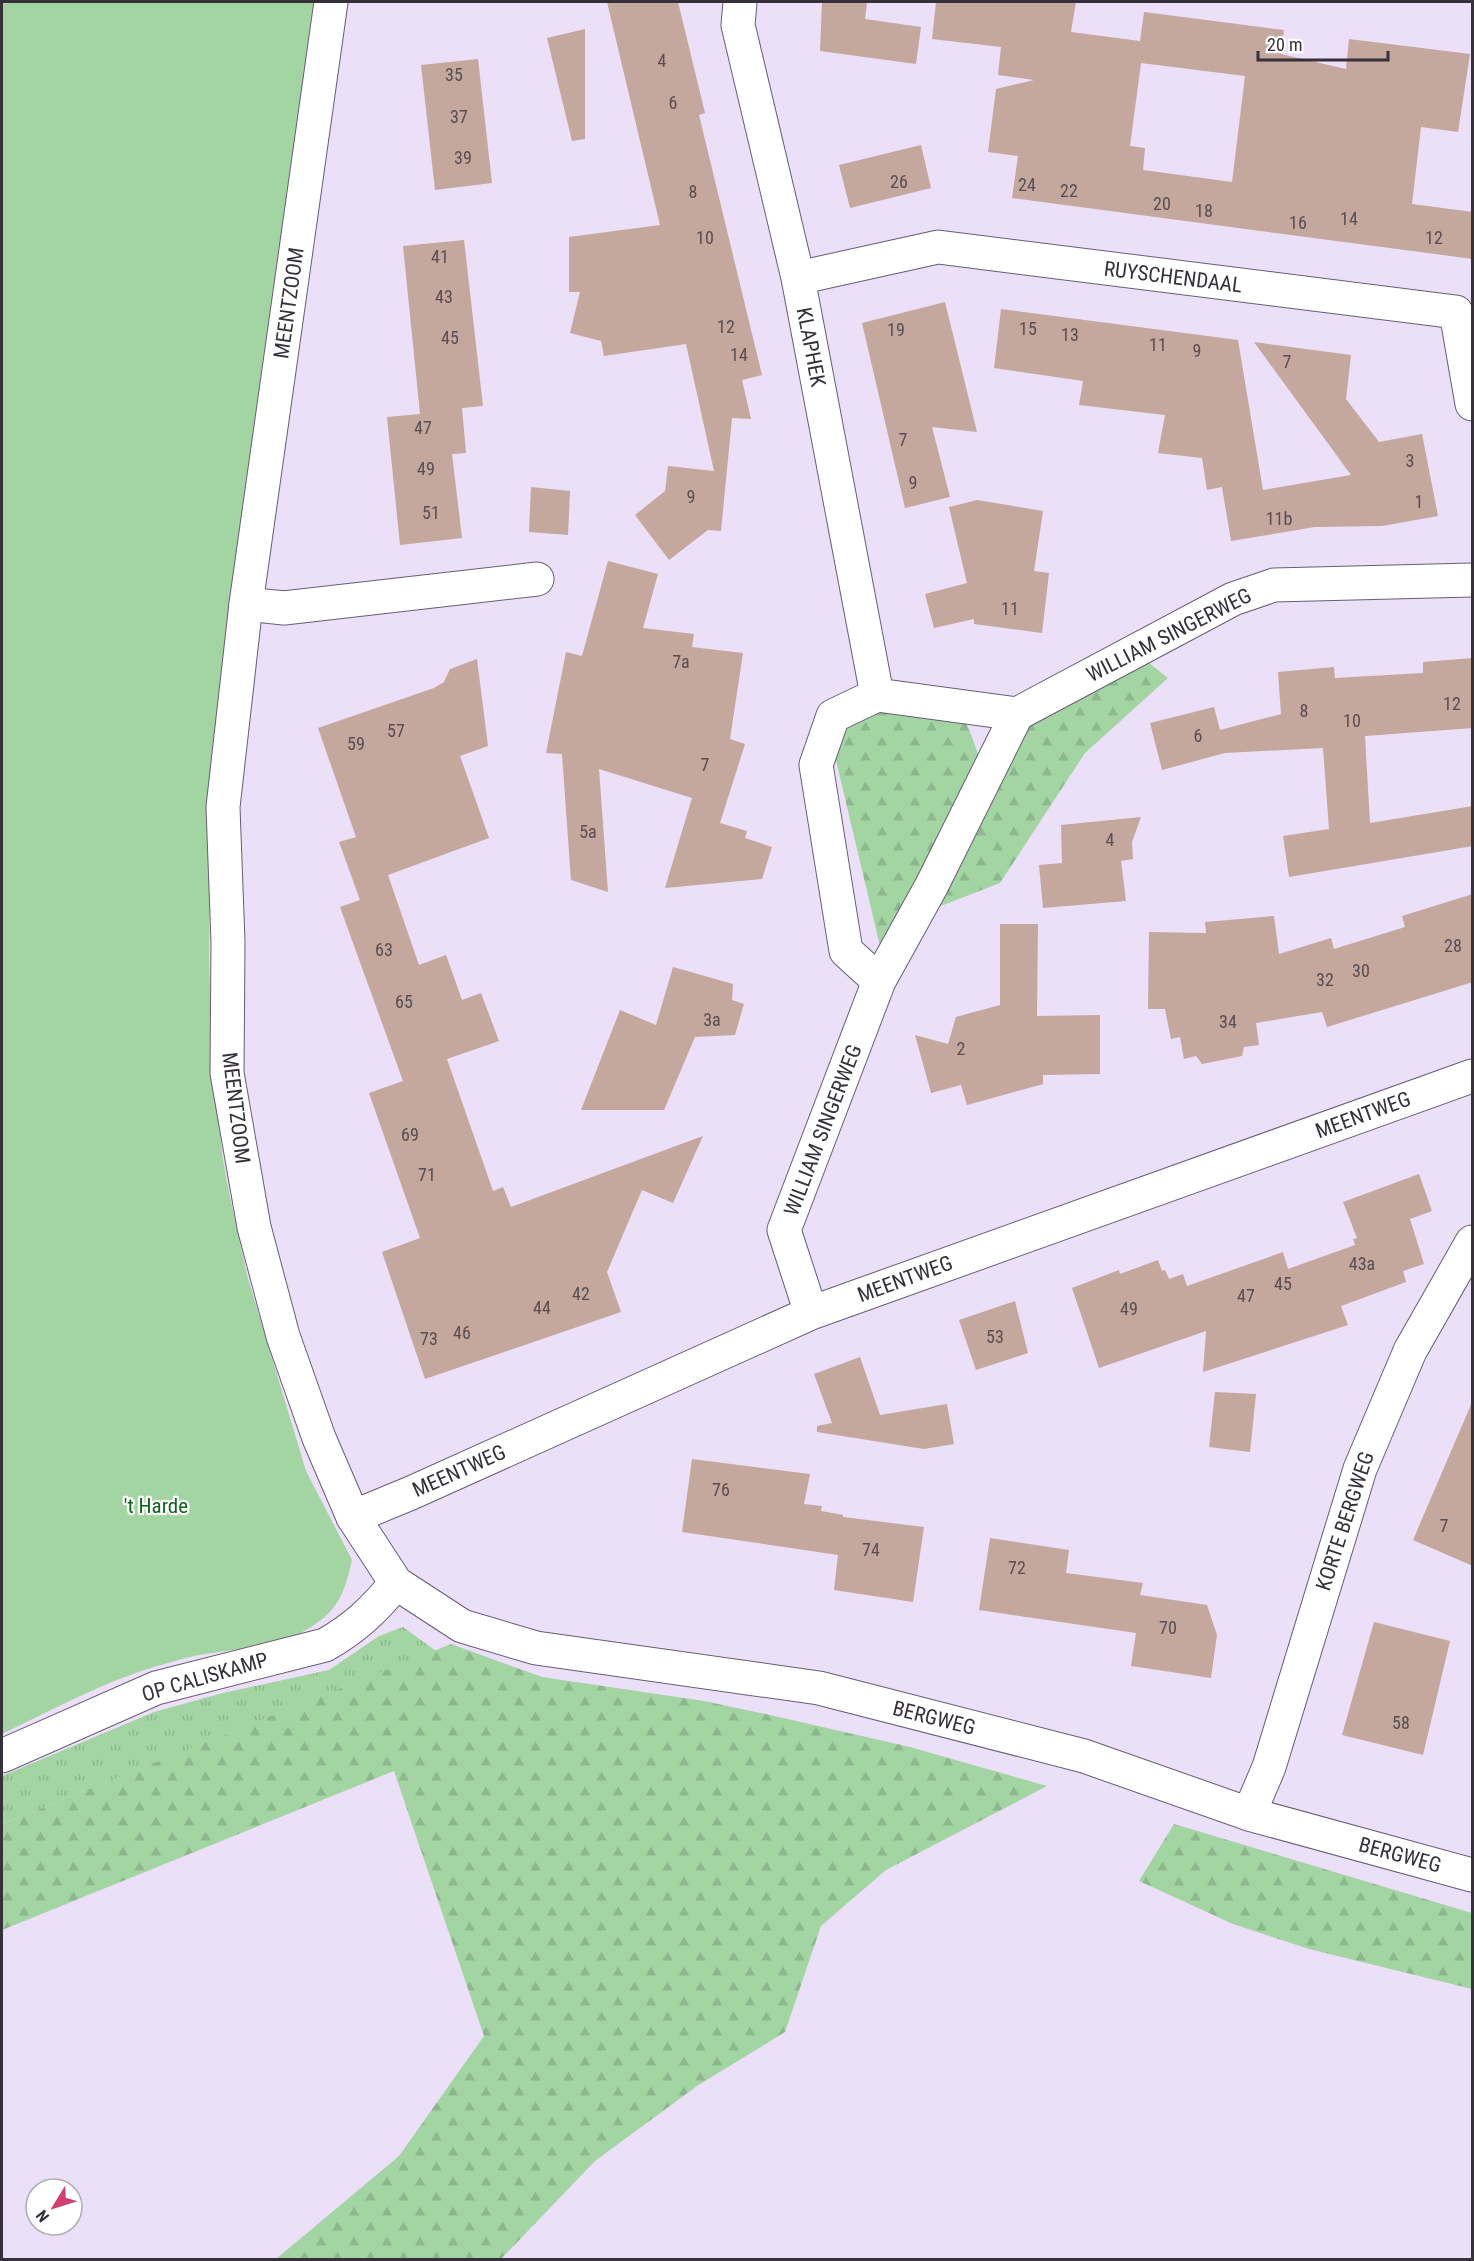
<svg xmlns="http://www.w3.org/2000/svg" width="1474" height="2261" font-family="'Roboto Condensed',sans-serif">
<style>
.grass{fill:url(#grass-tufts)}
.forest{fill:url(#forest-firs)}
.green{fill:#a3d5a3}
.building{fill:#c4a79d;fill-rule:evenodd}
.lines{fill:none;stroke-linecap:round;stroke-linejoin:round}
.street-casing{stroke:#685d73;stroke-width:35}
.secondary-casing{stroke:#685d73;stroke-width:35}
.street{stroke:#fff;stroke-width:33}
.secondary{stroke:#fff;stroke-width:33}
.labels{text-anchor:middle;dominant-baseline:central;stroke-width:4.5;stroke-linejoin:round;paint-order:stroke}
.number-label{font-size:18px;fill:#594e52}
.street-label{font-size:21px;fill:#353039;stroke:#fff}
.park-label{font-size:21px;fill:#0f641c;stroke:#fff}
</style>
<defs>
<pattern id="grass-tufts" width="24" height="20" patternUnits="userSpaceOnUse" patternTransform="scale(1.5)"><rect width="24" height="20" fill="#a3d5a3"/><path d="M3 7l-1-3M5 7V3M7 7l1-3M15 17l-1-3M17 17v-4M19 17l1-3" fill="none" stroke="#8db78d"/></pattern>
<pattern id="forest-firs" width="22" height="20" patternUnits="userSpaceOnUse" patternTransform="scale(1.5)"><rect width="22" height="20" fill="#a3d5a3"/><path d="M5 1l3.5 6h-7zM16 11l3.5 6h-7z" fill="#8db78d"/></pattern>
</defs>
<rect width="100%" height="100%" fill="#ecdff8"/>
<path class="grass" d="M403 1627 436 1651 2 1824V1776L154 1712 223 1693 329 1670 379 1636Z"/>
<path class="forest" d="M1135 652 1168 678 1085 753 1000 883 933 909 1033 712Z
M888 679C951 696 962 699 981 764L880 946 835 756 841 702Z
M451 1644 542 1677 704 1701 770 1715 910 1747 1047 1786 886 1870 821 1926 785 2032 697 2086 595 2161 501 2259H276L399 2156 484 2036 394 1771 2 1930V1824Z
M1174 1824 1472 1913V1989L1309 1949 1233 1924 1139 1881Z"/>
<path class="green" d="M2 2H319L210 852 209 958 212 1066 223 1160 230 1197 247 1275 306 1471 352 1560C345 1590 340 1609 311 1627 281 1647 239 1648 205 1654 189 1656 173 1662 157 1666 103 1682 52 1710 2 1734Z"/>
<path class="building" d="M607 2H678L705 113 699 115 762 375 742 380 751 419 732 418 721 531 708 530 669 560 635 515 665 491 668 466 714 471 686 344 604 356 601 341 570 333 580 292H569V237L660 225Z
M822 2H867L865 19 921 27 916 64 820 51Z
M936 2H1076L1071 32 1140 41 1144 12 1284 30 1281 54 1346 69 1349 39 1470 54 1458 132 1421 127 1412 204 1473 212V259L1012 198 1018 156 988 152 996 89 1034 80 998 75 1001 47 932 39ZM1141 63 1245 76 1232 182 1143 170 1145 148 1130 146Z
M585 29V139L572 141 547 38Z
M478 59 492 183 435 190 421 65Z
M921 145 931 188 850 208 839 165Z
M464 240 483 406 462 408 466 453 452 454 462 538 400 545 387 417 420 414 403 246Z
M945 302 977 432 932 427 950 497 905 508 862 323Z
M1001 309 1238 340 1263 490 1351 475 1254 342 1351 355 1346 399 1379 442 1422 434 1438 516 1382 526 1315 527 1231 541 1222 487 1207 490 1202 458 1158 453 1165 415 1079 405 1083 381 994 368Z
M531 487 570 491 568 535 529 532Z
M977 500 1043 511 1034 571 1049 573 1042 633 974 624V619L934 628 925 594 967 583 949 507Z
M608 561 658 574 643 628 694 634 692 647 743 653 730 739 745 744 720 823 747 831 745 838 772 847 762 879 665 888 692 798 599 769 608 892 571 880 562 754 546 753 566 652 582 656Z
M1473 658V728L1365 736 1370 823 1473 806V846L1289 877 1283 836 1329 829 1323 748 1225 753 1162 770 1150 723 1214 707 1220 730 1281 714 1278 672 1334 667 1335 678 1423 673V662Z
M477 659 488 746 460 756 489 838 388 875 419 965 446 955 462 1000 481 993 499 1041 447 1059 493 1191 503 1187 511 1207 703 1136 673 1203 642 1190 607 1272 621 1312 425 1379 382 1252 420 1238 369 1093 403 1081 340 907 360 900 339 842 356 837 318 728 434 688 444 682 450 669Z
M1141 817 1132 842 1133 859 1121 861 1126 901 1043 908 1039 865 1062 863 1061 825Z
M1473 894V982L1327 1027 1322 1012 1256 1023 1259 1045 1244 1047 1242 1056 1202 1064 1196 1056 1184 1059 1180 1037 1171 1039 1165 1009H1148L1149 932 1206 933 1205 922 1274 916 1279 954 1331 938 1334 949 1405 927 1402 916Z
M1000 924H1038L1037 1016 1100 1015V1074L1043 1075V1084L967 1105 961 1085 931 1093 915 1035 948 1044 956 1017 1000 1005Z
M673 967 733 984 732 1000 744 1004 735 1035 695 1037 664 1110H581L620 1010 656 1025Z
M1419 1174 1432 1211 1410 1219 1424 1264 1403 1271 1406 1282 1341 1306 1348 1325 1203 1372 1206 1331 1099 1368 1072 1288 1119 1270 1120 1274 1158 1260 1162 1271 1165 1270 1169 1279 1183 1274 1187 1286 1283 1252 1288 1269 1355 1245 1353 1239 1357 1238 1343 1202Z
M1015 1301 1028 1353 976 1370 959 1320Z
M860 1357 880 1415 947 1404 954 1444 924 1449 817 1432V1426L832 1423 814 1374Z
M1215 1392 1256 1394 1250 1452 1209 1447Z
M1473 1400V1566L1413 1540Z
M692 1459 810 1474 804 1504 822 1506 821 1511 843 1515V1517L924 1527 913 1602 834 1590 838 1555 682 1532Z
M990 1538 1069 1550 1066 1573 1143 1583 1140 1595 1207 1605 1217 1635 1211 1678 1131 1666 1136 1633 979 1610Z
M1374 1622 1450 1641 1423 1755 1342 1735Z"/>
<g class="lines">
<g class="street-casing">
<path id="street" d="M740 2 738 25 798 278 877 695
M798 278 938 247 1456 312 1472 404
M246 604 284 608 537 579
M879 981 846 951 816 765 833 716 877 695 1017 714
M811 1313 784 1230 879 981 932 885 1017 714 1233 599 1274 585 1472 580
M353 1517 411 1493 811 1313 1472 1076
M2 1756 156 1688 325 1645C355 1628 374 1610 396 1583
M1249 1814 1269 1767 1360 1469 1410 1351 1472 1242"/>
</g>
<g class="secondary-casing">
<path id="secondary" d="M331 2 246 604 223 807 228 942 227 1073 254 1227 283 1336 319 1438 353 1517 396 1583 462 1626 536 1648 819 1688 1084 1756 1249 1814 1472 1875"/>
</g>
<use href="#street" class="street"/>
<use href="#secondary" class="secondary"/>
</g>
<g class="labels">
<g class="number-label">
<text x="662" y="60">4</text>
<text x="454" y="74">35</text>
<text x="673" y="102">6</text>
<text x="459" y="116">37</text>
<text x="463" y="157">39</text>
<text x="899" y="181">26</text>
<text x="1027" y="184">24</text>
<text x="1069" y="190">22</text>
<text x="693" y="191">8</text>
<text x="1162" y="203">20</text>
<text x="1204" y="210">18</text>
<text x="1349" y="218">14</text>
<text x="1298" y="222">16</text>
<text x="705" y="237">10</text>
<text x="1434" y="237">12</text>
<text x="440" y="256">41</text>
<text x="444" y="296">43</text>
<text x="726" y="326">12</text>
<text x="1028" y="328">15</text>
<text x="896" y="329">19</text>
<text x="1070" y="334">13</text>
<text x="450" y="337">45</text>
<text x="1158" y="344">11</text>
<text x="1197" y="350">9</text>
<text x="739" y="354">14</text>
<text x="1287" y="361">7</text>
<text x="423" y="427">47</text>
<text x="903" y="439">7</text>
<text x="1410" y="460">3</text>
<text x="426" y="468">49</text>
<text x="913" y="482">9</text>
<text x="691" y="496">9</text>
<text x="1419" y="501">1</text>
<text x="431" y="512">51</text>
<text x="1279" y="518">11b</text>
<text x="1010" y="608">11</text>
<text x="681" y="661">7a</text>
<text x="1452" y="703">12</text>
<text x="1304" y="710">8</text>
<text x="1352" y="720">10</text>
<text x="396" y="730">57</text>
<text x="1198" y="735">6</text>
<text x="356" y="743">59</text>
<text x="705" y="764">7</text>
<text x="588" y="831">5a</text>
<text x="1110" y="839">4</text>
<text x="1453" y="945">28</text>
<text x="384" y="949">63</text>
<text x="1361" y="970">30</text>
<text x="1325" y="979">32</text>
<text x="404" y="1001">65</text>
<text x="712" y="1019">3a</text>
<text x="1228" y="1021">34</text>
<text x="961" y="1048">2</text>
<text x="410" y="1134">69</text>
<text x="427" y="1174">71</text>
<text x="1362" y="1263">43a</text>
<text x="1283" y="1283">45</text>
<text x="581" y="1293">42</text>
<text x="1246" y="1295">47</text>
<text x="542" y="1307">44</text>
<text x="1129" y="1308">49</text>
<text x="462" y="1332">46</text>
<text x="995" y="1336">53</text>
<text x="429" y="1338">73</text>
<text x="721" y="1489">76</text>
<text x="1444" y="1525">7</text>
<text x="871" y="1549">74</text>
<text x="1017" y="1567">72</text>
<text x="1168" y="1627">70</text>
<text x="1401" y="1722">58</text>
</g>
<g class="street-label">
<text transform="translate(1173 277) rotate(7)">RUYSCHENDAAL</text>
<text transform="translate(289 303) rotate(-82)">MEENTZOOM</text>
<text transform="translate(811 347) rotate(79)">KLAPHEK</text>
<text transform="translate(1169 635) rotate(-27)">WILLIAM SINGERWEG</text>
<text transform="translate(236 1108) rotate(83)">MEENTZOOM</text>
<text transform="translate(1363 1115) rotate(-20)">MEENTWEG</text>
<text transform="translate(823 1130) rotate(-69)">WILLIAM SINGERWEG</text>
<text transform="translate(905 1279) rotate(-20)">MEENTWEG</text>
<text transform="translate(459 1471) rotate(-24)">MEENTWEG</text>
<text transform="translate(1345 1521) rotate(-72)">KORTE BERGWEG</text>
<text transform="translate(205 1677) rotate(-16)">OP CALISKAMP</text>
<text transform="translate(934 1718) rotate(14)">BERGWEG</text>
<text transform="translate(1400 1855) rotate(15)">BERGWEG</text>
</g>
<g class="park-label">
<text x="156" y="1506">'t Harde</text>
</g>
</g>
<rect width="1474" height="2261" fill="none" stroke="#353039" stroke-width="6"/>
<g transform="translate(54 2207) rotate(232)"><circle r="28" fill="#ffffff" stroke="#aeacb0" stroke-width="1.5"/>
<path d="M0-4.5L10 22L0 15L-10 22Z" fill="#d0426d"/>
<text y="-9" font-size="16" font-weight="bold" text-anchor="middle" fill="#353039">N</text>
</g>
<path d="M1258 51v9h130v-9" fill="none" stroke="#353039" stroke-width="3"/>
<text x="1267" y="51" font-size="18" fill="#353039" stroke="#ffffff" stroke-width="4.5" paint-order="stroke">20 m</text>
</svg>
